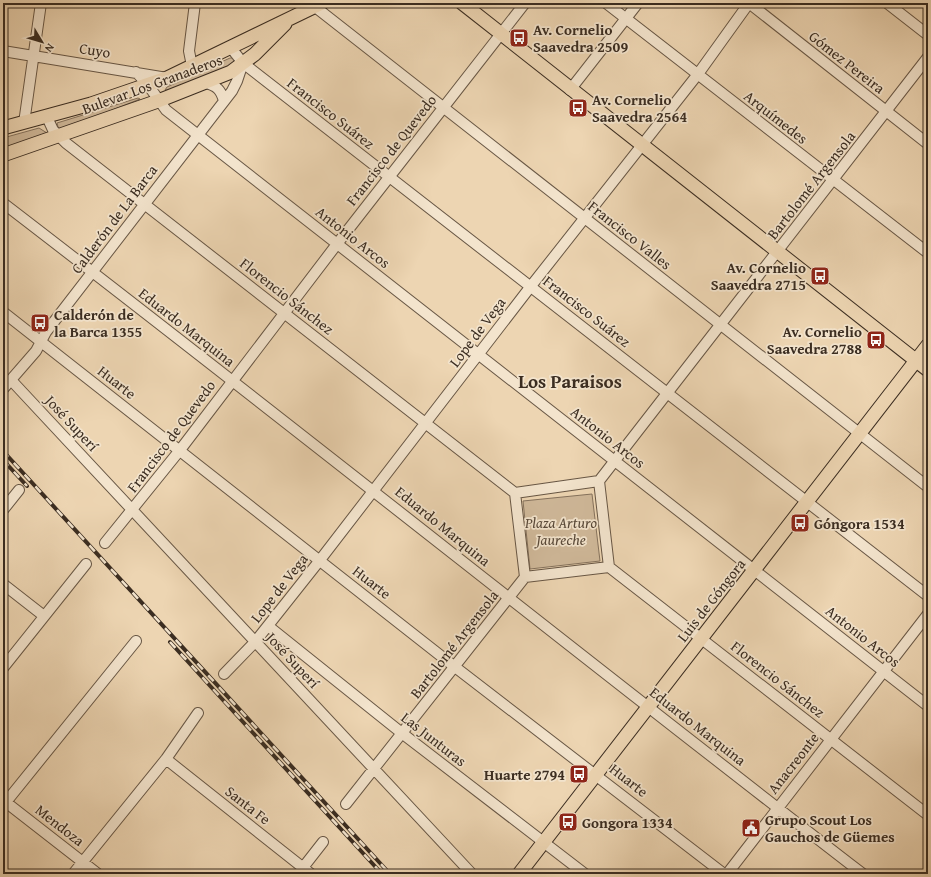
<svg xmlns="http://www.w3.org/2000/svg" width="931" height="877" font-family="'Gentium Book Plus',serif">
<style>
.green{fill:#cfb899;stroke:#85725d}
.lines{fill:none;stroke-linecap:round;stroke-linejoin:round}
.minor-casing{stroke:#685745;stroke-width:12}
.major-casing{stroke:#3b2d21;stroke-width:15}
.minor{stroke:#f3e4cd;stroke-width:10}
.major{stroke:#edd5b2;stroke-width:13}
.rail-casing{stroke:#3b2d21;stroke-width:4}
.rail{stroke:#f3e4cd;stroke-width:2.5;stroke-dasharray:8;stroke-linecap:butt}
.labels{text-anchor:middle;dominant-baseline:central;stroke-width:3.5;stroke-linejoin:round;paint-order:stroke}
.poi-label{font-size:15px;font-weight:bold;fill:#3b2d21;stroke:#f3e4cd;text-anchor:start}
.street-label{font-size:15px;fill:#3b2d21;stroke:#f3e4cd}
.park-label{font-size:15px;font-style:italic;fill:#594939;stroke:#f3e4cd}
.district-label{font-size:19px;font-weight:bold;fill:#3b2d21;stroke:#f3e4cd}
</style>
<rect width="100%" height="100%" fill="#edd5b2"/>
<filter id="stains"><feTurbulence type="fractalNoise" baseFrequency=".005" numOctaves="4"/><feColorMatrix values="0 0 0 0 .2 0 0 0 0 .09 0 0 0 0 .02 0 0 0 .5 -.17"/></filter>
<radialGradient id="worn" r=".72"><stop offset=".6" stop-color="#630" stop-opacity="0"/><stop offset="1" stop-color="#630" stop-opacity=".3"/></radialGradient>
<path class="green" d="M230 58H233L235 62 233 65 170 90H165L167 87Z
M138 98 140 99 59 131 57 123Z
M39 128 47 133 3 150V138Z
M592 494 600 561 530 569 523 501Z"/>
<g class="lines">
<g class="minor-casing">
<path id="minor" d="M606 3 928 253
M749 3 928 144
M887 3 928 35
M314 6 928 487
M231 48 243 63 928 596
M3 51 167 78
M192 66 189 51 195 3
M136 72 148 85 166 110 928 706
M206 83C217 86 221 90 224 101
M570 90 638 3
M47 117 53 130 66 143 515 493 525 577
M24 123 41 3
M3 203C291 424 575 652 863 874
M3 312 455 667 724 874
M11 380 472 874
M3 389 36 351 46 332 232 91 237 81 243 63
M599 481 928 57
M599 481 609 567
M515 493 599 481
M3 510 19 490
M105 543 180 450 337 244 525 3
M525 577 609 567 928 815
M3 584 44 616
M268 626 403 734 585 874
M3 668 86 564
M224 674 255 642 320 560 531 286 698 74 749 3
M166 759 311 874
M3 800 98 874
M6 802 136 641
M346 804 525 577
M73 874 166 759 198 713
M298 874 323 842
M727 874 928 614"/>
</g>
<g class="major-casing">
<path id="major" d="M462 3 928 370
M3 128 91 104 167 78 322 3
M3 155 158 101 231 72 255 54 285 24
M519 874 928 345"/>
</g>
<use href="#minor" class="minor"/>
<use href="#major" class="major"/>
<g class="rail-casing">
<path id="rail" d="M3 451 390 874
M3 460 27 486
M170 642 382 874"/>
</g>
<use href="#rail" class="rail"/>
</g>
<defs>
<g id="bus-square" transform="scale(1)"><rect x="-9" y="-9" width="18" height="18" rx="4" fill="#8f2418" stroke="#f3e4cd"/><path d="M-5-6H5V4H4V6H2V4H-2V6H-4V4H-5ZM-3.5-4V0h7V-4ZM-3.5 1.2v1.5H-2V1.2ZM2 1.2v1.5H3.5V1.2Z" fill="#fff"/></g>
<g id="civic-square" transform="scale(1)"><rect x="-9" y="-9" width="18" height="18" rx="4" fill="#8f2418" stroke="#f3e4cd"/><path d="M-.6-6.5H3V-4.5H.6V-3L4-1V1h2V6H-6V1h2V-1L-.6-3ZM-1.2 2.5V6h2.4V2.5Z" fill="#fff"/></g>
</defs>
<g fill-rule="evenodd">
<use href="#bus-square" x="519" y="38"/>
<use href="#bus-square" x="578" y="108"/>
<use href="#bus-square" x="820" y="276"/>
<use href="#bus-square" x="40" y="323"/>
<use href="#bus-square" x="876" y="340"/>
<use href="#bus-square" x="800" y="523"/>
<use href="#bus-square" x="579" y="774"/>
<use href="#bus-square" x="568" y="822"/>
<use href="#civic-square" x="751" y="828"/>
</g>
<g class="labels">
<g class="poi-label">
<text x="533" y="29">Av. Cornelio<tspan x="533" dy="17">Saavedra 2509</tspan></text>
<text x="592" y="99">Av. Cornelio<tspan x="592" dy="17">Saavedra 2564</tspan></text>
<text x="806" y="267" text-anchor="end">Av. Cornelio<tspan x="806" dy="17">Saavedra 2715</tspan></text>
<text x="54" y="314">Calderón de<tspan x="54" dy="17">la Barca 1355</tspan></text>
<text x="862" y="331" text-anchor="end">Av. Cornelio<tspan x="862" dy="17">Saavedra 2788</tspan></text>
<text x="814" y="523">Góngora 1534</text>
<text x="565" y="774" text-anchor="end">Huarte 2794</text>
<text x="765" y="819">Grupo Scout Los<tspan x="765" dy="17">Gauchos de Güemes</tspan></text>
<text x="582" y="822">Gongora 1334</text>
</g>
<g class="street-label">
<text transform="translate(95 50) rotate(9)">Cuyo</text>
<text transform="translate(847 62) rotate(38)">Gómez Pereira</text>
<text transform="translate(152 84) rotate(-20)">Bulevar Los Granaderos</text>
<text transform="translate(331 113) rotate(38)">Francisco Suárez</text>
<text transform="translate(776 117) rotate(38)">Arquímedes</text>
<text transform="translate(391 150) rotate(-52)">Francisco de Quevedo</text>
<text transform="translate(811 185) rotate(-52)">Bartolomé Argensola</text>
<text transform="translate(114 219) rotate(-53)">Calderón de La Barca</text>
<text transform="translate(630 235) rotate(38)">Francisco Valles</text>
<text transform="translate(353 237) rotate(38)">Antonio Arcos</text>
<text transform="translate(287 296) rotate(38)">Florencio Sánchez</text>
<text transform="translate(587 311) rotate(38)">Francisco Suárez</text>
<text transform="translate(187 327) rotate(38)">Eduardo Marquina</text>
<text transform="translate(477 332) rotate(-53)">Lope de Vega</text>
<text transform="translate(117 382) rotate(38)">Huarte</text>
<text transform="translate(72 423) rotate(47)">José Superí</text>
<text transform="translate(171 436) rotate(-53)">Francisco de Quevedo</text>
<text transform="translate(608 437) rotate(38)">Antonio Arcos</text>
<text transform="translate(443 526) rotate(39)">Eduardo Marquina</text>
<text transform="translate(372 582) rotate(38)">Huarte</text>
<text transform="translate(279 588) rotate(-52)">Lope de Vega</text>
<text transform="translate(711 600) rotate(-52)">Luis de Góngora</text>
<text transform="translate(863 636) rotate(38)">Antonio Arcos</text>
<text transform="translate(454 644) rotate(-52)">Bartolomé Argensola</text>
<text transform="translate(293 660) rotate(47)">José Superí</text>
<text transform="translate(778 679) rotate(38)">Florencio Sánchez</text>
<text transform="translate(698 726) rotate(38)">Eduardo Marquina</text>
<text transform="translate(434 739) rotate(38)">Las Junturas</text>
<text transform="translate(793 763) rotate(-52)">Anacreonte</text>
<text transform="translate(629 780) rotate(38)">Huarte</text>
<text transform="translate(248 805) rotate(38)">Santa Fe</text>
<text transform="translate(60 825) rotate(38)">Mendoza</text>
</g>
<g class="park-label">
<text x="561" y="522">Plaza Arturo<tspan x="561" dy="17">Jaureche</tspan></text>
</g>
<g class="district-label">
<text x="570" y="381">Los Paraisos</text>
</g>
</g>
<rect width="931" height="877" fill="none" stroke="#edd5b2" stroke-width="16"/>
<rect x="4" y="4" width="923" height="869" fill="none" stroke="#3b2d21" stroke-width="2"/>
<rect x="8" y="8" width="915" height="861" fill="none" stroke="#3b2d21"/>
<g transform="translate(42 42) rotate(128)" stroke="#f3e4cd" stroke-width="3" paint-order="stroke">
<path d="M0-3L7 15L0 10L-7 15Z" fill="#3b2d21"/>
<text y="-6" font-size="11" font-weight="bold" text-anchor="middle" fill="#3b2d21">N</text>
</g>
<rect width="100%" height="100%" filter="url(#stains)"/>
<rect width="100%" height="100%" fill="url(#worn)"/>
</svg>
